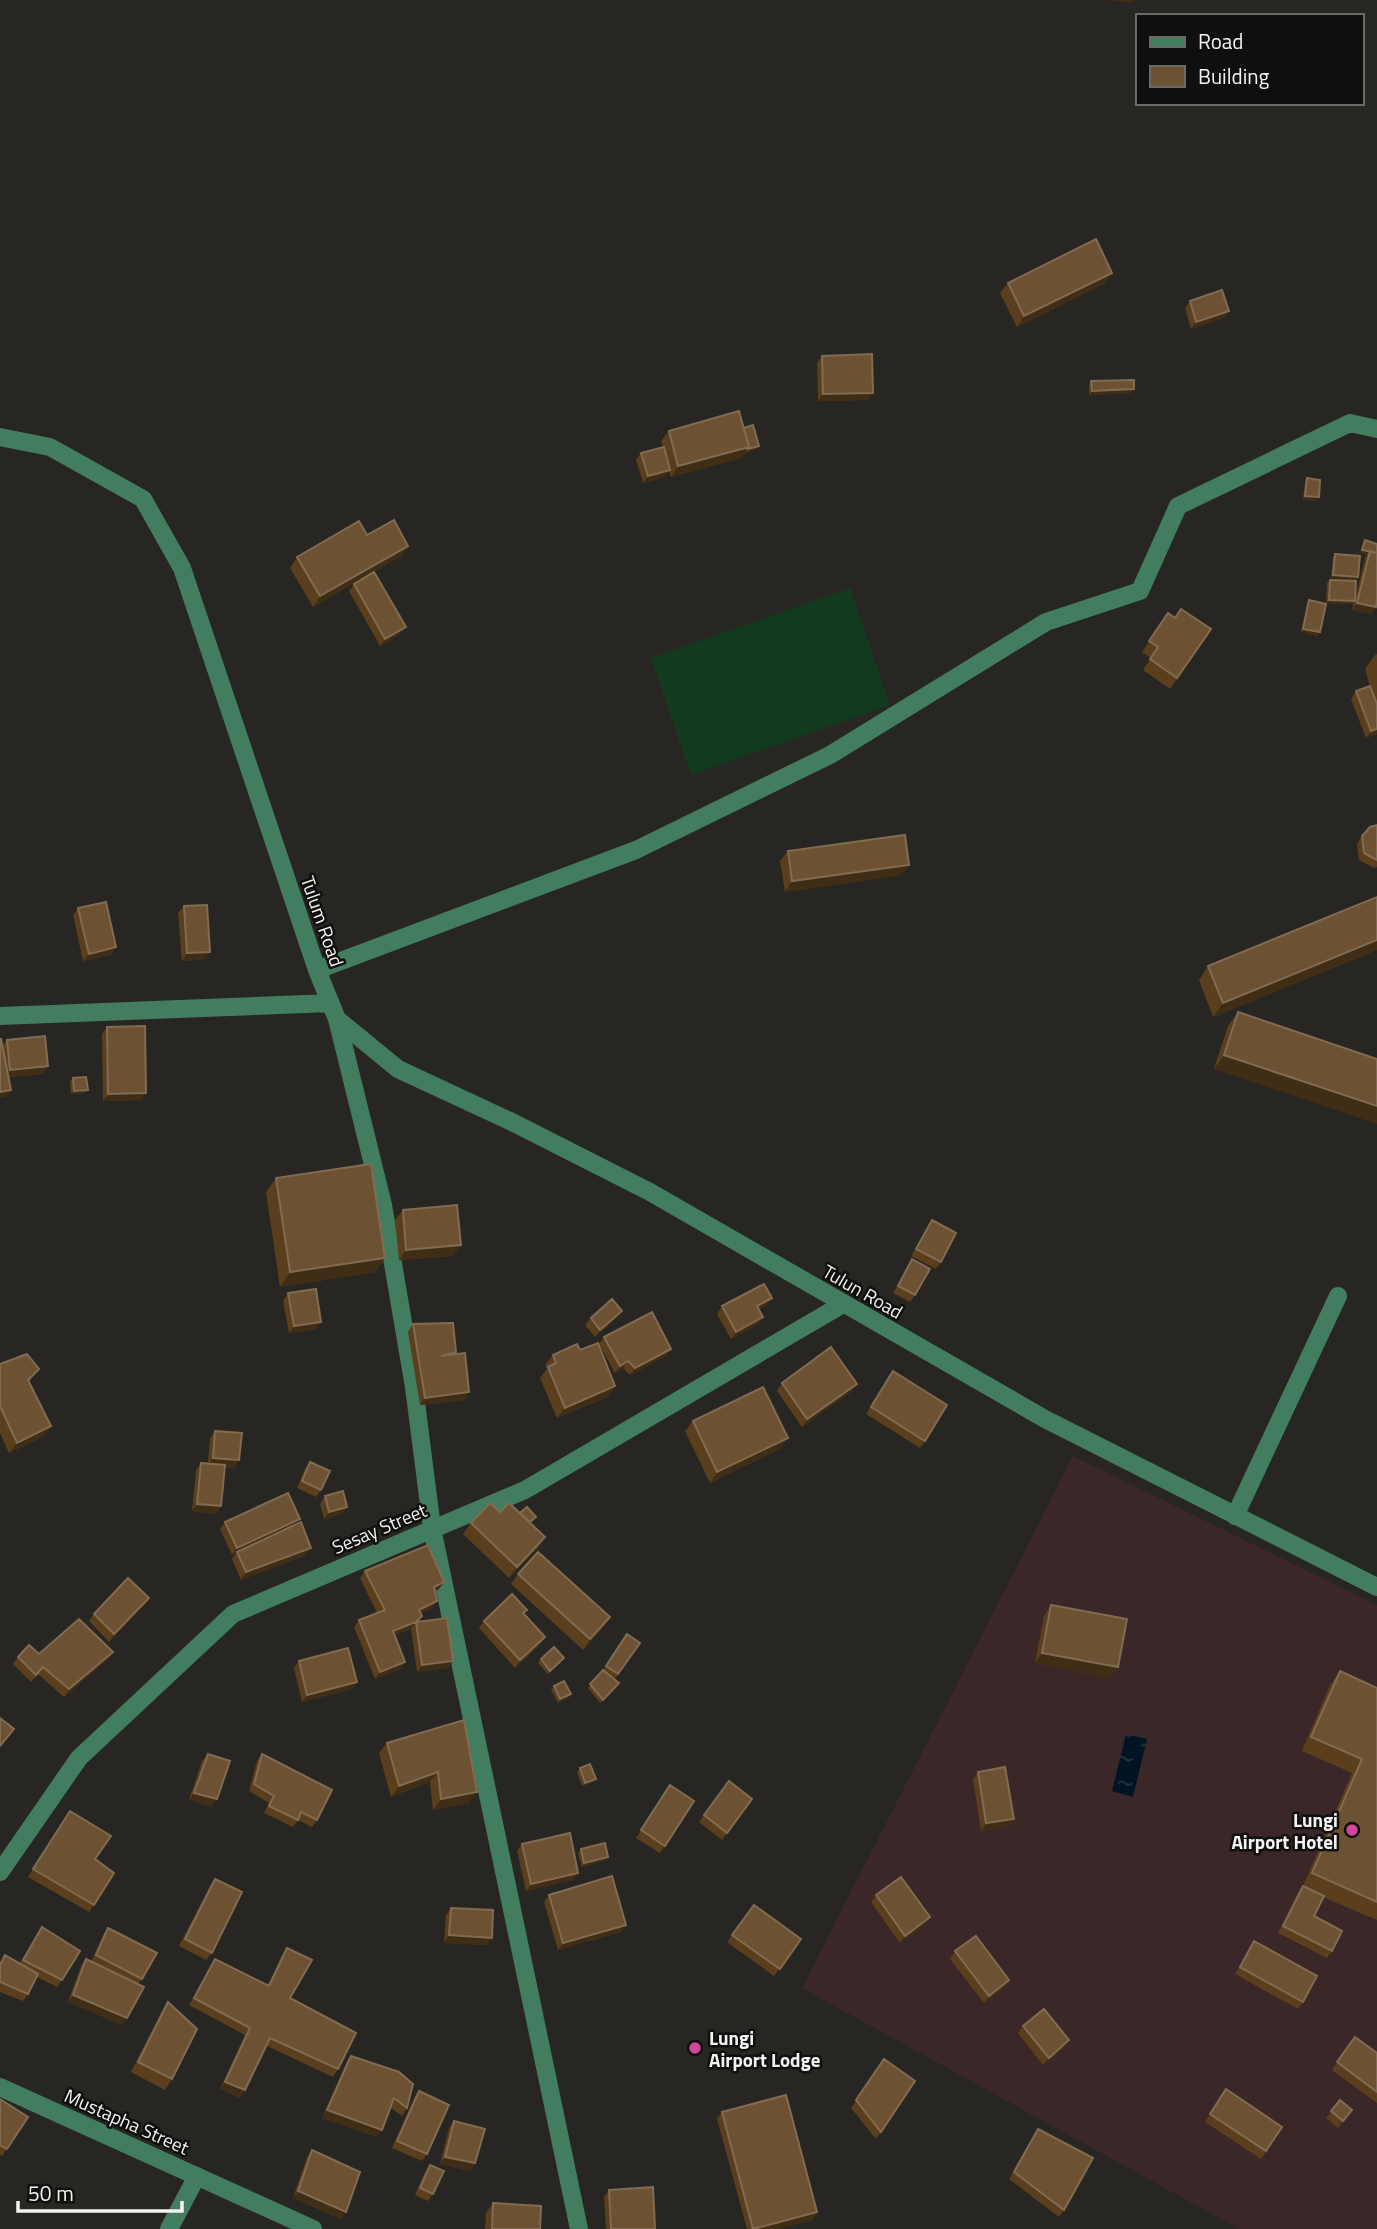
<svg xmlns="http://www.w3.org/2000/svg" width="1377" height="2229" font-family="'Titillium Web',sans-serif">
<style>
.commercial{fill:#3b2728}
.pitch{fill:#123a1f}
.water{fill:url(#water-ripples)}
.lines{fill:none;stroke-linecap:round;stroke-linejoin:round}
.minor{stroke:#437d5f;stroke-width:18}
.wall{fill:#5b3f1c}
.shaded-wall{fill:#402d15}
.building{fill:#6c5233;stroke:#816b51;stroke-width:2}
.hotel-dot{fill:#d1479c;stroke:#100f0e;stroke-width:2.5}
.labels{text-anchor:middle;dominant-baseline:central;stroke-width:5;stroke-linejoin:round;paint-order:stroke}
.street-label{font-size:19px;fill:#f4f3f1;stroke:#100f0e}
.poi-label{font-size:19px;font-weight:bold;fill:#f4f3f1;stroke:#100f0e;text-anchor:end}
</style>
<defs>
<pattern id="water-ripples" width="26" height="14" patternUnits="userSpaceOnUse" patternTransform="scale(1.75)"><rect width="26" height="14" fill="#001423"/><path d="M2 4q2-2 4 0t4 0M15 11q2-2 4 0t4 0" fill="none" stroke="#263743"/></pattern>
</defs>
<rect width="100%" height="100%" fill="#272623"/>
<path class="commercial" d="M1073 1456 1377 1605V2229H1239L802 1988Z"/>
<path class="pitch" d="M850 588 890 705 691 775 651 658Z"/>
<path class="water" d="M1126 1734 1147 1739 1133 1797 1112 1791Z"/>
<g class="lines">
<path class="minor" d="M0 437 50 447 143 499 182 568 317 970 337 1019 383 1205 414 1387 432 1528 579 2229
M317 970 636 850 830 755 1046 622 1140 591 1178 506 1350 423 1377 429
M0 1016 331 1003
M337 1019 398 1069 514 1123 650 1192 1045 1419 1377 1587
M1235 1516 1338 1296
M0 1872 79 1758 233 1614 525 1490 843 1304
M0 2087 313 2229
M169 2229 197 2176"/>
</g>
<path class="wall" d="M1008 283H1105L1017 327 1000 293Z
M1190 301 1224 318 1191 329 1185 308Z
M822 356 868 400 818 401 817 363Z
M1091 381 1134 389 1131 393 1089 395V385Z
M744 428 757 449 745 453 741 458 671 477 669 471 665 477 643 483 636 460 641 453 663 447 661 441 669 431Z
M1307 478 1316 501 1303 499 1305 482Z
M367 535 408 546 401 556 313 607 290 568 297 557Z
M1365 540 1377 544 1376 607 1371 614 1352 610 1354 601 1352 604 1326 603 1327 583 1330 580 1355 600 1365 558 1367 555 1360 553 1363 544Z
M1335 554 1358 577 1356 580 1331 578 1333 557Z
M354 584 406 627 400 634 380 646 349 591Z
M1309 600 1320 632 1317 636 1301 632 1307 604Z
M1168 613 1175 618 1211 629 1170 689 1143 670 1151 658 1142 652Z
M1377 654V734L1366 738 1351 699 1356 691 1370 686 1365 669 1375 655Z
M1377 825V867L1374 868 1359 860 1357 844 1362 836Z
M788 851 909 865 901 875 785 892 780 861Z
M1377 897V950L1213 1017 1199 980 1208 966Z
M184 906 210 952 205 959 182 961 178 913Z
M78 908 116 947 111 955 83 961 73 915Z
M1238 1012 1377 1059 1214 1069 1228 1026Z
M107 1027 141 1100 103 1101 102 1034Z
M7 1040 43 1074 9 1077 11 1090 6 1097 2 1046Z
M73 1078 85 1093 71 1094 70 1081Z
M276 1178 385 1258 375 1272 280 1287 266 1192Z
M403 1210 461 1245 453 1256 399 1260 395 1220Z
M932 1220 941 1262 936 1269 911 1256 927 1228Z
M912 1259 915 1295 910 1302 893 1293Z
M288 1293 316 1329 289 1333 283 1301Z
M767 1305 759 1309 763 1317 758 1324 731 1339 717 1314 722 1306Z
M591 1318H616L595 1337 585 1325Z
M413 1324 469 1392 464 1400 420 1405 408 1332Z
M604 1337 666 1356 630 1375 623 1368 615 1373 599 1344Z
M580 1350 615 1386 608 1397 557 1418 540 1378 547 1369 545 1365 553 1355Z
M0 1364 39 1369 29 1382 51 1426 43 1437 9 1453 0 1433Z
M888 1378 925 1441 920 1448 866 1414Z
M782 1383 852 1391 802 1427 777 1391Z
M693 1421 780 1449 710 1483 685 1431Z
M215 1431 234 1468 225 1467 221 1506 216 1514 192 1511 196 1470 201 1463H208L210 1438Z
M310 1462 321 1490 316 1497 297 1488 305 1469Z
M325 1496 342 1514 324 1519 320 1504Z
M500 1512 520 1513 533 1521 530 1523 538 1548 509 1578 463 1534 471 1523Z
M225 1522 295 1525 306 1555 241 1580 232 1559 236 1553 232 1555 220 1529Z
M365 1571 439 1589 435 1591 437 1601 432 1608 420 1614 422 1616 418 1622 448 1668 417 1672 411 1629 395 1635 405 1662 400 1669 375 1679 354 1627 359 1620 377 1613 360 1578Z
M518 1574 610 1617 602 1628 583 1650 511 1584Z
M149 1598 144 1605 109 1642 89 1621 94 1614Z
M1051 1605 1118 1667 1110 1678 1035 1663 1044 1616Z
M524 1614 540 1645 515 1668 479 1628 484 1621Z
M627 1634 640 1643 615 1679 619 1683 600 1703 588 1688 603 1670Z
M113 1652 108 1659 64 1697 38 1674 31 1682 13 1664 18 1657 39 1654Z
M564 1658 548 1674 538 1663 541 1659Z
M299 1661 357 1682 352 1689 302 1702 294 1668Z
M1340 1671 1377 1688V1920L1323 1897 1314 1916 1332 1951 1327 1958 1278 1933 1298 1893 1303 1886 1352 1773 1302 1751 1330 1685Z
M554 1686 571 1694 568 1697 558 1703 551 1690Z
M464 1720 469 1803 433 1810 430 1782 391 1797 379 1753 387 1743Z
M208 1754 212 1807 189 1800 202 1761Z
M262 1754 317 1820 312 1827 298 1820 293 1827 264 1813 269 1803 249 1791 257 1761Z
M580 1768 596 1779 593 1782 582 1786 577 1772Z
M978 1772 1009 1826 981 1831 973 1779Z
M729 1781 752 1799 722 1840 699 1822Z
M665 1792 694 1801 660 1853 636 1838Z
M70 1811 95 1859 94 1905 89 1912 28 1877Z
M522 1844 578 1873 573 1880 526 1891 517 1851Z
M581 1849 608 1857 606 1860 582 1867 578 1853Z
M215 1879 212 1953 206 1960 179 1946 210 1886Z
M549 1895 621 1932 558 1950 544 1902Z
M876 1895 925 1925 900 1943 871 1902Z
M754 1905 801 1939 774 1976 727 1942Z
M451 1908 487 1945 444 1943 446 1915Z
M42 1927 62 1980 57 1987 37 1977 28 1994 23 2001 0 1992V1963L5 1955 20 1963Z
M108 1928 142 1979 138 1984 127 2018 122 2025 68 2002 81 1966 86 1959 91 1962 103 1935Z
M1254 1941 1303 2002 1298 2009 1235 1974Z
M287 1948 290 1998 338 2069 333 2077 267 2046 240 2098 220 2089 245 2035 189 2005 215 1959 268 1985 282 1955Z
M955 1951 1009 1980 1004 1988 984 2003 950 1959Z
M168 2002 172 2079 165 2090 131 2072 161 2013Z
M1023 2026 1069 2040 1064 2047 1043 2065 1018 2033Z
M1355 2037 1377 2053V2103L1332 2070Z
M351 2056 407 2108 402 2116 390 2107 377 2137 322 2118 346 2063Z
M884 2059 915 2081 876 2139 851 2108Z
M1226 2089 1282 2127 1261 2159 1205 2122Z
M419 2091 427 2154 422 2161 392 2148 414 2098Z
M0 2099 28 2117 2 2156 0 2155Z
M1340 2100 1352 2110 1338 2128 1326 2118Z
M722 2112 817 2212 812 2220 777 2229H747L717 2119Z
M454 2121 475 2163 470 2171 440 2164 449 2128Z
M1038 2129 1064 2210 1059 2217 1009 2179Z
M312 2150 346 2212 341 2219 293 2198 307 2157Z
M430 2165 433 2194 428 2201 415 2195 425 2172Z
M609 2190 655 2229H606L604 2197Z
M493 2203 540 2229H485L486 2213Z"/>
<path class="shaded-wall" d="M1104 0H1133L1132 3Z
M1112 273 1105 283 1017 327 1024 316Z
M1229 311 1224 318 1191 329 1196 322Z
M1134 389 1131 393 1089 395 1092 391Z
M873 393 868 400 818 401 823 394Z
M759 446 757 449 745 453 741 458 671 477 678 466 749 447Z
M670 470 665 477 643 483 648 476Z
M1305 496 1319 497 1316 501 1303 499Z
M408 546 401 556 313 607 320 596Z
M1362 550 1369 552 1367 555 1360 553Z
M1333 575 1358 577 1356 580 1331 578Z
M1329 600 1355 601 1352 604 1326 603Z
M1357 603 1376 607 1371 614 1352 610Z
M406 627 400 634 380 646 385 639Z
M1303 629 1320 632 1317 636 1301 632Z
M1377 729V734L1366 738 1371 731Z
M909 865 901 875 785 892 792 881Z
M1377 940V950L1213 1017 1223 1003Z
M116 947 111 955 83 961 89 954Z
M210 952 205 959 182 961 187 953Z
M1224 1055 1377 1106V1124L1214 1069Z
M48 1066 43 1074 5 1077 10 1070Z
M11 1090 6 1097 0 1098V1092Z
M88 1090 85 1093 71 1094 74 1091Z
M146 1093 141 1100 103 1101 108 1094Z
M461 1245 453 1256 399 1260 406 1250Z
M385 1258 375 1272 280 1287 290 1272Z
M772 1298 767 1305 752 1313 757 1306Z
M622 1311 616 1318 595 1337 600 1330Z
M763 1317 758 1324 731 1339 736 1332Z
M321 1322 316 1329 289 1333 294 1326Z
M671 1349 666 1356 630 1375 635 1368Z
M628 1361 623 1368 615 1373 620 1366Z
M857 1384 852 1391 802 1427 807 1419Z
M615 1386 608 1397 557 1418 565 1408Z
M469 1392 464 1400 420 1405 425 1398Z
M51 1426 43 1437 9 1453 17 1443Z
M788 1438 780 1449 710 1483 717 1472Z
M213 1458 239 1460 234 1468 208 1465Z
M197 1504 221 1506 216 1514 192 1511Z
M347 1507 342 1514 324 1519 329 1512Z
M300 1519 294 1527 232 1555 237 1548Z
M545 1537 538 1548 509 1578 517 1567Z
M311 1548 306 1555 241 1580 246 1572Z
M444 1582 439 1589 429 1594 434 1587Z
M149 1598 144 1605 109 1642 114 1634Z
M437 1601 432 1608 413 1617 419 1610Z
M422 1616 411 1629 388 1638 393 1631Z
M610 1617 602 1628 583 1650 590 1639Z
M545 1637 540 1645 515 1668 520 1660Z
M113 1652 108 1659 64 1697 69 1689Z
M1042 1653 1118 1667 1110 1678 1035 1663Z
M453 1661 448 1668 417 1672 422 1665Z
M405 1662 400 1669 375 1679 380 1672Z
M357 1682 352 1689 302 1702 307 1695Z
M571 1694 568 1697 558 1703 560 1699Z
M438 1772 430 1782 391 1797 399 1786Z
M596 1779 593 1782 582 1786 585 1783Z
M477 1792 469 1803 433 1810 441 1799Z
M194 1793 217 1799 212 1807 189 1800Z
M1014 1819 1009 1826 981 1831 986 1823Z
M608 1857 606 1860 582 1867 584 1863Z
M578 1873 573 1880 526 1891 531 1884Z
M930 1917 925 1925 900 1943 905 1936Z
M626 1925 621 1932 558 1950 563 1943Z
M449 1935 492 1938 487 1945 444 1943Z
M1009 1980 1004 1988 984 2003 989 1996Z
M73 1995 127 2018 122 2025 68 2002Z
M1069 2040 1064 2047 1043 2065 1049 2058Z
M225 2082 245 2090 240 2098 220 2089Z
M327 2110 382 2130 377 2137 322 2118Z
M445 2157 475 2163 470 2171 440 2164Z
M298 2191 346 2212 341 2219 293 2198Z
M817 2212 812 2220 777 2229H756Z"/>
<path class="building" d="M1096 239 1112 273 1024 316 1008 283Z
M1222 290 1229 311 1196 322 1190 301Z
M872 354 873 393 823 394 822 356Z
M1134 380V389L1092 391 1091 381Z
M739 411 749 447 678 466 669 431Z
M753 425 759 446 748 449 749 447 744 428Z
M664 447 670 470 648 476 641 453Z
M1307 478 1320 480 1319 497 1305 496Z
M394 520 408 546 320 596 297 557 359 521 367 535Z
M1365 540 1377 544V553L1362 550Z
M1370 551 1377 553V601L1376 607 1357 603Z
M1335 554 1360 556 1358 577 1333 575Z
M374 572 406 627 385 639 354 584Z
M1330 580 1356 581 1355 601 1329 600Z
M1309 600 1326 604 1320 632 1303 629Z
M1181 609 1211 629 1177 678 1150 659 1158 647 1149 641 1168 613 1175 618Z
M1370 686 1377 704V729L1371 731 1356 691Z
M1377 825V860L1364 853 1362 836 1370 827Z
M905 835 909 865 792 881 788 851Z
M1377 897V940L1223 1003 1208 966Z
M106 902 116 947 89 954 78 908Z
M207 905 210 952 187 953 184 906Z
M1238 1012 1377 1059V1106L1224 1055Z
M145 1026 146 1093 108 1094 107 1027Z
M45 1036 48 1066 10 1070 7 1040Z
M0 1039H1L11 1090 0 1092Z
M86 1077 88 1090 74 1091 73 1078Z
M371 1164 385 1258 290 1272 276 1178Z
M457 1205 461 1245 406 1250 403 1210Z
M932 1220 956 1233 941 1262 916 1249Z
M912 1259 930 1269 915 1295 898 1286Z
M764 1284 772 1298 757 1306 763 1317 736 1332 722 1306Z
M316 1289 321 1322 294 1326 288 1293Z
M612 1299 622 1311 600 1330 591 1318Z
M652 1312 671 1349 635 1368 628 1361 620 1366 604 1337Z
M453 1323 456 1352 441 1356 465 1353 469 1392 425 1398 413 1324Z
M598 1343 615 1386 565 1408 548 1367 556 1363 553 1355 577 1344 580 1350Z
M831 1347 857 1384 807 1419 782 1383Z
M27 1354 39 1369 28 1380 51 1426 17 1443 0 1406V1364Z
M893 1371 947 1405 925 1441 871 1407Z
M763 1387 788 1438 717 1472 693 1421Z
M215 1431 242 1433 239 1460 213 1458Z
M310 1462 330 1471 321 1490 302 1481Z
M201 1463 225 1465 221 1506 197 1504Z
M343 1491 347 1507 329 1512 325 1496Z
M288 1493 300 1519 237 1548 225 1522Z
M490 1503 500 1512 509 1503 545 1537 517 1567 471 1523Z
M527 1507 536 1517 530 1522 520 1513Z
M301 1522 311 1548 246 1572 237 1552Z
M428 1545 444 1582 434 1587 437 1601 419 1610 422 1616 416 1622 393 1631 405 1662 380 1672 359 1620 385 1610 365 1571Z
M538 1552 610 1617 590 1639 518 1574Z
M128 1578 149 1598 114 1634 94 1614Z
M512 1594 527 1610 523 1613 545 1637 520 1660 484 1621Z
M1051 1605 1127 1619 1118 1667 1042 1653Z
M447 1618 453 1661 422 1665 416 1622Z
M79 1619 113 1652 69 1689 43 1667 36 1675 18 1657 29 1645 39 1654Z
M627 1634 640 1643 618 1674 606 1666Z
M554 1647 564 1658 550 1671 541 1659Z
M348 1648 357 1682 307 1695 299 1661Z
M603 1670 619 1683 603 1700 590 1684Z
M1340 1671 1377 1688V1902L1312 1873 1362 1759 1311 1737Z
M564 1681 571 1694 560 1699 554 1686Z
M0 1718 14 1729 0 1746Z
M464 1720 477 1792 441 1799 438 1772 399 1786 387 1743Z
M208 1754 230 1761 217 1799 194 1793Z
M262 1754 332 1790 317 1820 301 1812 298 1820 269 1806 274 1796 254 1784Z
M590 1764 596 1779 585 1783 580 1768Z
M1005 1767 1014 1819 986 1823 978 1772Z
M729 1781 752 1799 727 1833 704 1815Z
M670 1785 694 1801 665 1846 641 1830Z
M70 1811 111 1836 95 1859 114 1873 94 1905 33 1869Z
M570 1833 578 1873 531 1884 522 1844Z
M605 1843 608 1857 584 1863 581 1849Z
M612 1876 626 1925 563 1943 549 1895Z
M901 1877 930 1917 905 1936 876 1895Z
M215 1879 242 1892 212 1953 185 1939Z
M1303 1886 1324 1896 1314 1916 1342 1931 1332 1951 1283 1926Z
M754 1905 801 1939 780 1969 732 1935Z
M451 1908 493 1910 492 1938 449 1935Z
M42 1927 80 1951 62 1980 23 1960Z
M108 1928 157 1953 142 1979 96 1955Z
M976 1936 1009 1980 989 1996 955 1951Z
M1254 1941 1317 1976 1303 2002 1240 1967Z
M287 1948 312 1960 290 1998 356 2033 338 2069 270 2038 245 2090 225 2082 250 2028 194 1998 215 1959 269 1986Z
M5 1955 38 1974 28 1994 0 1982V1965Z
M86 1959 144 1987 127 2018 73 1995Z
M168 2002 197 2029 172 2079 138 2062Z
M1044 2009 1069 2040 1049 2058 1023 2026Z
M1355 2037 1377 2053V2092L1337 2062Z
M351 2056 399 2072 413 2084 407 2108 394 2098 382 2130 327 2110Z
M884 2059 915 2081 881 2132 856 2100Z
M1226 2089 1282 2127 1266 2151 1210 2114Z
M419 2091 449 2105 427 2154 397 2141Z
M786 2095 817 2212 753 2229 722 2112Z
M0 2099 28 2117 7 2149 0 2145Z
M1340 2100 1352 2110 1343 2121 1331 2111Z
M454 2121 485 2129 475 2163 445 2157Z
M1038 2129 1093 2158 1064 2210 1014 2172Z
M312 2150 360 2172 346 2212 298 2191Z
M430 2165 444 2171 433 2194 420 2188Z
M653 2187 655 2229H611L609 2190Z
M493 2203 541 2206 540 2229H492Z"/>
<g class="hotel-dot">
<circle cx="1352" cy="1830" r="7"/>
<circle cx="695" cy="2048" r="7"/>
</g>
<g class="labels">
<g class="street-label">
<text transform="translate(323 921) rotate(71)">Tulum Road</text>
<text transform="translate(863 1291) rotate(30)">Tulun Road</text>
<text transform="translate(379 1528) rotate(-23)">Sesay Street</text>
<text transform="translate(127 2121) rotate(24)">Mustapha Street</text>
</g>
<g class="poi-label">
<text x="1338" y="1819">Lungi<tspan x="1338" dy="22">Airport Hotel</tspan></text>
<text x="709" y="2037" text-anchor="start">Lungi<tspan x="709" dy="22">Airport Lodge</tspan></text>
</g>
</g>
<rect x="1136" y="14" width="228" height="91" fill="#100f0e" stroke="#6b6a69" stroke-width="2"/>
<rect x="1150" y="37" width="35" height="10" fill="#437d5f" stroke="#6b6a69" stroke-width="2"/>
<text x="1198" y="49" font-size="21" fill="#f4f3f1">Road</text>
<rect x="1150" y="66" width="35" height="21" fill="#6c5233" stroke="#6b6a69" stroke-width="2"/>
<text x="1198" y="84" font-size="21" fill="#f4f3f1">Building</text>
<path d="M18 2201v10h164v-10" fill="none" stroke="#f4f3f1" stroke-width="3.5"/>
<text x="28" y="2201" font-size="21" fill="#f4f3f1" stroke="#100f0e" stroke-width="5" paint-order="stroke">50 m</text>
</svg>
